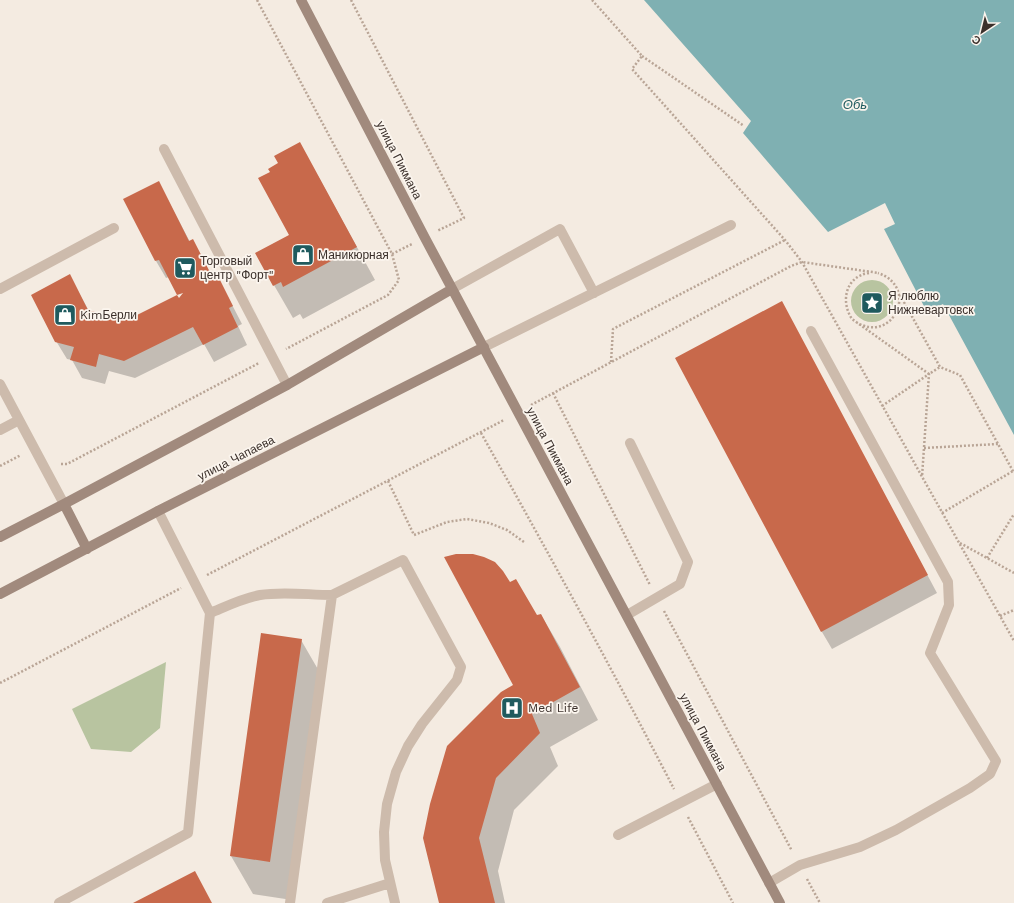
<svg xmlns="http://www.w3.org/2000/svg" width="1014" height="903" font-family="'Work Sans',sans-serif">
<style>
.green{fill:#b8c4a0}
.water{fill:#7fb0b2}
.shadow{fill:#0003}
.building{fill:#c8694b}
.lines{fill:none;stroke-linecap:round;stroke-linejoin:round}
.path{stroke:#b9a596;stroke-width:2.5;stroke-dasharray:2 2;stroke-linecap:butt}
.lane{stroke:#cdbbac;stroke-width:10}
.secondary{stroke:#a18a7d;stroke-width:10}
.labels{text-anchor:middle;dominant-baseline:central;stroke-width:3.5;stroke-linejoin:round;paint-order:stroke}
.street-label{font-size:12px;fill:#3b302b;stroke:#fbf5ee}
.poi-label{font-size:12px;fill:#3b302b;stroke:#fbf5ee;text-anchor:start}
.water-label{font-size:13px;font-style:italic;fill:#1f5a5e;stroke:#fbf5ee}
</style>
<rect width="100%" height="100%" fill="#f4ebe1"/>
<path class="green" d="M851 301a21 21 0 1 1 42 0a21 21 0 1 1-42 0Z
M166 662 160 728 131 752 91 749 72 709Z"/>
<path class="water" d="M644 0H1014V435L943 304 927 312 884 229 895 224 885 203 828 232 743 133 751 121Z"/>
<path class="shadow" d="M318 176 375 280 303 319 300 314 293 318 256 254 290 235Z
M168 200 190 242 214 281 228 297 242 324 238 326 247 345 214 362 204 344 135 378 109 371 105 384 82 378 72 360 67 359 56 341 69 275 89 311 127 322 179 299 186 290 169 277 166 278 156 261Z
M791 320 937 593 832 649 822 632Z
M510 583 536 616 541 615 560 647 598 720 550 747 558 766 514 810 498 871 505 903H440L514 685Z
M301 640 323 678 292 900 253 894 231 856Z"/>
<path class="building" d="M300 142 357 247 283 287 281 282 273 286 255 253 289 235 258 178 270 172 268 169 278 163 274 156Z
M159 181 189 241 193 239 214 280 219 278 233 306 229 308 238 327 203 345 193 327 124 361 99 354 96 367 70 360 74 347 55 342 31 295 70 274 88 310 127 320 177 295 179 298 183 293 177 295 159 260 155 261 123 199Z
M782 301 928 575 821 632 675 358Z
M456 554H473L484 557 495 562 503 571 510 582 516 579 537 615 541 614 580 687 532 714 540 733 496 778 479 838 495 903H439L423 838 430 804 447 746 501 692 513 685 444 557Z
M261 633 302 639 270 862 230 856Z
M195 871 212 903H133Z"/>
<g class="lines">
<path class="path" d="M257 0 392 254 399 280 388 295 286 349
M351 0 464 218 437 231
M592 0 642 56 632 69 785 240 802 262 1014 641
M642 56 744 126
M392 254 412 244
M869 273C846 276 840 301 852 319L929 374 940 367
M900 295 940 367 960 375 1014 473
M856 322C893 345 920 287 878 273
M611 362 613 329 785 240
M553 393 650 585
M531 405 791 266 802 262 879 273
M882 406 929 374 922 477
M481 433C547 550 612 669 674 789
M924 448 998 444
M61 464H67L259 363
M0 466 21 455
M388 481 414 535 447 522 467 519 489 523 507 530 524 542
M942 513 1013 471
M960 543 1014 573
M987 558 1014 514
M207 575 504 420
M664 611 792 851
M1000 616 1014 610
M0 683 181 588
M688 817 733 903
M807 879 820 903"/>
<path class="lane" d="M164 149 287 385
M0 289 114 228
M452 289 560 229 594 293
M484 347 731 225
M0 384 64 504
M0 430 19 420
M332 595 403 560 461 667 457 680 422 724 408 746 396 772 387 804 384 832 385 860 395 903
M210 613C227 606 243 598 260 595 283 591 309 595 332 595L290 903
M627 615 680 584 688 562 630 443
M618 835 717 784
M769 883 800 865 860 847 896 830 970 788 990 774 996 761 930 653 949 605 948 582 811 331
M59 903 188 833 210 613 158 511
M327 903 390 883"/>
<path class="secondary" d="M301 0 425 238 780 903
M64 504 87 549
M0 537 64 504 287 385 452 289
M0 594 158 511 484 347"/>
</g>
<defs>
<g id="shop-square" transform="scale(1.15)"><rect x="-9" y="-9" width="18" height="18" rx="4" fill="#1f5a5e" stroke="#fbf5ee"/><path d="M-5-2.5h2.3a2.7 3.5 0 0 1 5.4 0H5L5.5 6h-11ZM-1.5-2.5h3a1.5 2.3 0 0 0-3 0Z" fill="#fff"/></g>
<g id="supermarket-square" transform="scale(1.15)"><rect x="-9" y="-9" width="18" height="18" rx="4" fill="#1f5a5e" stroke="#fbf5ee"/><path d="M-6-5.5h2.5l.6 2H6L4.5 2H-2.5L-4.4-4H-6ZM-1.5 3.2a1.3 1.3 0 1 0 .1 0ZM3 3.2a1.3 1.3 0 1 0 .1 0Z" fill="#fff"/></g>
<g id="sight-square" transform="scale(1.15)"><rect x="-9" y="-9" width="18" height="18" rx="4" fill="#1f5a5e" stroke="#fbf5ee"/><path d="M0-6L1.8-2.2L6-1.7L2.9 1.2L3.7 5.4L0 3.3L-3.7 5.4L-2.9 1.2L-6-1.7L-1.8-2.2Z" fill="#fff"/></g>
<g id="hospital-square" transform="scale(1.15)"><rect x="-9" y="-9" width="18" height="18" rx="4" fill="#1f5a5e" stroke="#fbf5ee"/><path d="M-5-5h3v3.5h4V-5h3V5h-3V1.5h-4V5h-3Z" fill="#fff"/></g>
</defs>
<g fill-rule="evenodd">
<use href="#shop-square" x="303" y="255"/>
<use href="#supermarket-square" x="185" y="268"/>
<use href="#sight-square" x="872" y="303"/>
<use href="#shop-square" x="65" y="315"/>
<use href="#hospital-square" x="512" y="708"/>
</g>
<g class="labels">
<g class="street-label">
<text transform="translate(399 160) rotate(63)">улица Пикмана</text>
<text transform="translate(550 446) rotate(62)">улица Пикмана</text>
<text transform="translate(236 458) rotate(-27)">улица Чапаева</text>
<text transform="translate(703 732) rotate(62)">улица Пикмана</text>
</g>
<g class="poi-label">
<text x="318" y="255">Маникюрная</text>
<text x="200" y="261">Торговый<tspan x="200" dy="14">центр "Форт"</tspan></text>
<text x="888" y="296">Я люблю<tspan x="888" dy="14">Нижневартовск</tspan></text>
<text x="80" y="315">KimБерли</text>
<text x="528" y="708">Med Life</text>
</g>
<g class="water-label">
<text x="855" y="104">Обь</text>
</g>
</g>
<g transform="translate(982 32) rotate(215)" stroke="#fbf5ee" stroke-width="3" paint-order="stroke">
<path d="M0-3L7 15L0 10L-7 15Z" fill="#3b302b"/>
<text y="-6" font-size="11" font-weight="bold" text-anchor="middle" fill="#3b302b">С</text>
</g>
</svg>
